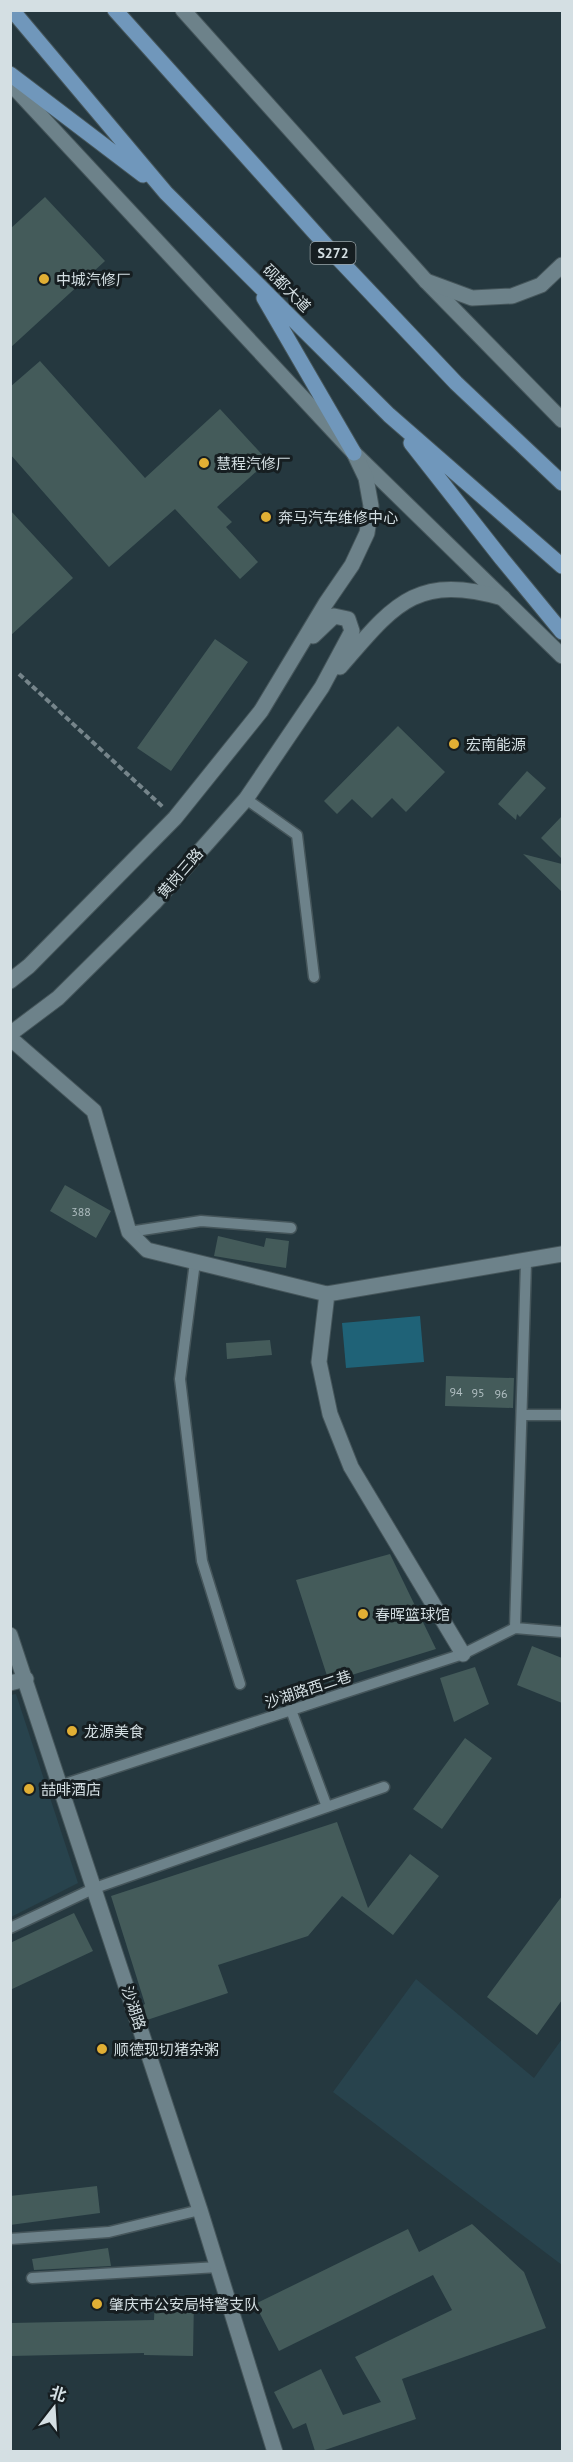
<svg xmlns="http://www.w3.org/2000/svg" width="573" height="2462" font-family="'PT Sans','Noto Sans SC',sans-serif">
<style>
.built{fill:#28434d}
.green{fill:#1f6277}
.building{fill:#445b5a}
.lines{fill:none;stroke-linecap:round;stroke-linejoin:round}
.service-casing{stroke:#45555a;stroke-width:13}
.minor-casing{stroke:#45555a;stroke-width:17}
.tertiary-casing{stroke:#45555a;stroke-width:17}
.secondary-casing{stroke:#45555a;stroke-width:17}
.primary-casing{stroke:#45555a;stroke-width:17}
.path{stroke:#76858b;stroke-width:4;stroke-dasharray:6 3;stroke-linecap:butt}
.service{stroke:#6d828a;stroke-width:10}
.minor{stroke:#6d828a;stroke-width:15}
.tertiary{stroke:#6d828a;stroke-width:15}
.secondary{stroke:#6d828a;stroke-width:15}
.primary{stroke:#7097bb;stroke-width:15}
.poi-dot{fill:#e1af34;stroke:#161e21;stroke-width:2}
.labels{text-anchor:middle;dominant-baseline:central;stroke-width:6;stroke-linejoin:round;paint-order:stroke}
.number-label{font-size:12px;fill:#b0bec1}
.shield{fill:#161e21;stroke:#9ba5a9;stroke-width:1.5}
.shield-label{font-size:14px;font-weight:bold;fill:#d4dfe3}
.poi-label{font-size:15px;fill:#d4dfe3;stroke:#161e21;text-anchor:start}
.street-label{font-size:15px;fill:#d4dfe3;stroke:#161e21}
</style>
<rect width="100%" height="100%" fill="#25383f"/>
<path class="built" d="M16 1694 78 1883 11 1917 10 1695Z
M416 1979 534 2078 562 2039V2265L333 2092Z"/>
<path class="green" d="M420 1316 424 1362 346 1368 342 1323Z"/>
<path class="building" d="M45 197 105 261 10 348V229Z
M40 361 145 478 220 409 268 461 217 507 232 522 226 527 258 562 240 579 175 509 109 567 10 454V387Z
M10 510 73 578 10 636Z
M215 639 248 662 171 771 137 748Z
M398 726 445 772 406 812 392 798 372 818 352 799 337 814 324 801Z
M527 771 546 788 520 817 517 814 516 820 498 804Z
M562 816V859L541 838Z
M523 854 562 864V892Z
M65 1185 111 1211 96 1238 50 1211Z
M218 1236 264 1247 266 1238 289 1241 286 1268 214 1256Z
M270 1340 272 1355 227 1359 226 1343Z
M446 1376 514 1378 513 1408 445 1406Z
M390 1554 436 1649 329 1682 296 1580Z
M532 1646 562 1658V1703L517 1685Z
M475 1667 489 1704 454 1722 440 1678Z
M465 1738 492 1758 442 1829 413 1809Z
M337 1822 368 1908 410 1854 439 1876 393 1935 342 1896 308 1936 218 1965 228 1993 147 2020 143 2005 145 2004 111 1896Z
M562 1896V2000L537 2035 487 1997Z
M74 1913 93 1951 10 1990V1943Z
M97 2186 100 2213 10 2225V2196Z
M472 2224 524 2272 546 2328 402 2379 416 2419 322 2451H315L306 2423 293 2429 274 2392 321 2369 343 2415 381 2402 355 2357 452 2310 433 2275 279 2351 255 2304 408 2229 419 2252Z
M108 2248 111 2266 34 2270 32 2259Z
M155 2297H194L193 2356 144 2355V2353L11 2356V2323L154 2320Z"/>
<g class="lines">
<g class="service-casing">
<path id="service" d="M246 799 297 835 314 977
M129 1232 201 1221 291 1228
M195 1262 180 1379 202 1561 240 1684
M522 1415H562
M515 1628 526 1262
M291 1710 327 1807
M62 1785 463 1654 515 1628 562 1632
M10 1928 95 1888 384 1787
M10 2239 109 2232 200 2210
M32 2278 218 2267"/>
</g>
<g class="minor-casing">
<path id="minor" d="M10 1038 94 1111 129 1232 147 1250 327 1294 562 1254
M327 1294 319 1362 330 1414 351 1467 463 1654
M10 1683 26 1679"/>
</g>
<g class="tertiary-casing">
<path id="tertiary" d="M183 10 426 281 562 420
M10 83 354 453 562 656
M10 1635 200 2210 275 2452"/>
</g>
<g class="secondary-casing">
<path id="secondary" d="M426 281 472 298 512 296 541 285 562 265
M340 667C394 605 415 573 503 598
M10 981 29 966 175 818 261 711 326 603 352 565 367 533 371 506 366 478 354 453
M10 1034 58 998 154 903 246 799 322 687 352 631 348 619 334 616 313 636"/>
</g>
<g class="primary-casing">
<path id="primary" d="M12 10 166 193 389 415 562 566
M115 10 333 253 456 383 562 483
M10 74 143 175
M264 298 354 453
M411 443 502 559 562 632"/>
</g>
<path class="path" d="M19 674 164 808"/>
<use href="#service" class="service"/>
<use href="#minor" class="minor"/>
<use href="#tertiary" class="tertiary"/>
<use href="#secondary" class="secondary"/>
<use href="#primary" class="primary"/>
</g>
<g class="poi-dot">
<circle cx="44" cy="279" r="6"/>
<circle cx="204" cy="463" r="6"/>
<circle cx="266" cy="517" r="6"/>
<circle cx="454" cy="744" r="6"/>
<circle cx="363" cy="1614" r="6"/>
<circle cx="72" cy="1731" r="6"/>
<circle cx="29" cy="1789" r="6"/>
<circle cx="102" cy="2049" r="6"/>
<circle cx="97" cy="2304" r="6"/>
</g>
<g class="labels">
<g class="number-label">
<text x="81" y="1211">388</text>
<text x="456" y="1391">94</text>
<text x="478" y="1392">95</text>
<text x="501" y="1393">96</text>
</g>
<rect class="shield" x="310.5" y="242" width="45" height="22" rx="4.5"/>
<g class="shield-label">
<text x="333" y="253">S272</text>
</g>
<g class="poi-label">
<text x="56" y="279">中城汽修厂</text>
<text x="216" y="463">慧程汽修厂</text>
<text x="278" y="517">奔马汽车维修中心</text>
<text x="466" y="744">宏南能源</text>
<text x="375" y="1614">春晖篮球馆</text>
<text x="84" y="1731">龙源美食</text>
<text x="41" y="1789">喆啡酒店</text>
<text x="114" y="2049">顺德现切猪杂粥</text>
<text x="109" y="2304">肇庆市公安局特警支队</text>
</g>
<g class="street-label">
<text transform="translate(287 288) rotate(45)">砚都大道</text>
<text transform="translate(180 873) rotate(-49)">黄岗三路</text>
<text transform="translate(308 1689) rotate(-18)">沙湖路西二巷</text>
<text transform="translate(134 2008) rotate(72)">沙湖路</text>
</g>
</g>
<rect width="573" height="2462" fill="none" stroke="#d4dfe3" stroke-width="24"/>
<g transform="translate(54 2408) rotate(17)" stroke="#161e21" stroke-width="4.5" paint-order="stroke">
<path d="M0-4.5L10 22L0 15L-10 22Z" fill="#d4dfe3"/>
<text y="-9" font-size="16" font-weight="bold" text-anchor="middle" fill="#d4dfe3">北</text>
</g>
</svg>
